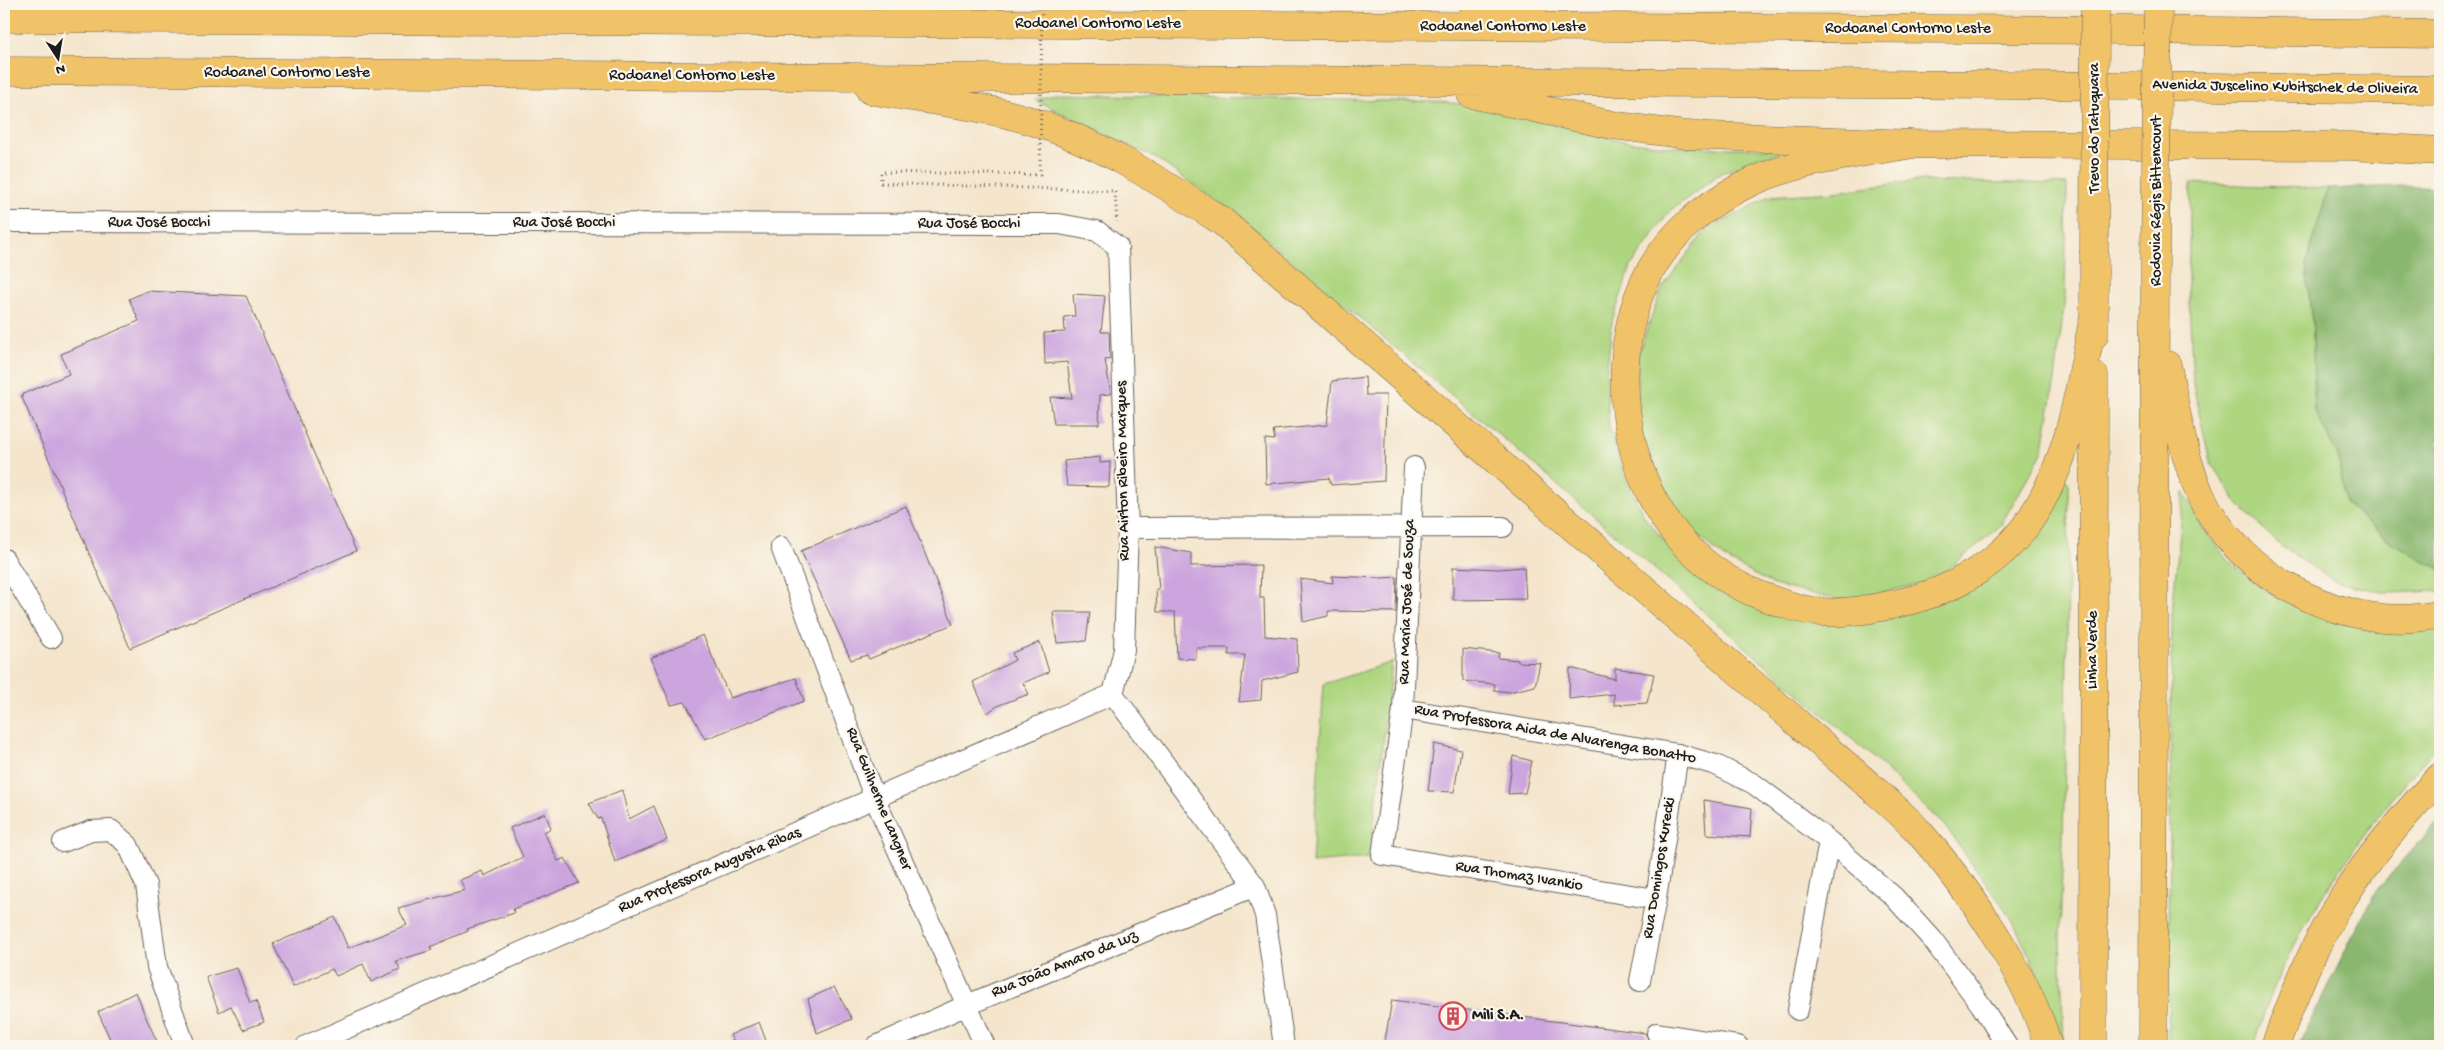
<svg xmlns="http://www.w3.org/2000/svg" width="2444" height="1050" font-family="'Gochi Hand',sans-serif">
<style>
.green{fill:#aed681;stroke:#65794e}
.forest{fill:#8ab76f;stroke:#536a46}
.building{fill:#cca5de}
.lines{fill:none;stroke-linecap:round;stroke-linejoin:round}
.minor-casing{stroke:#68625a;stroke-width:22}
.highway-casing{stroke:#68625a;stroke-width:29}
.path{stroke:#68625a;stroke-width:3;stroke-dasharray:1 4;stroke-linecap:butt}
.minor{stroke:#fff;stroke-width:20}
.highway{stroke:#f1c369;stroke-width:28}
.highway-bridge-casing{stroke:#68625a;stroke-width:29;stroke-linecap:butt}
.path-bridge{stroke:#68625a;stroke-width:3;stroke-dasharray:1 4;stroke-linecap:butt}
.highway-bridge{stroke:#f1c369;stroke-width:28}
.labels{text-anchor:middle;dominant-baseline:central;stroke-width:4.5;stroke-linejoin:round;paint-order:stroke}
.street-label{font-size:16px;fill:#1c1c1c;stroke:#fbf7ec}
.poi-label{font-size:16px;font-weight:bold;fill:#1c1c1c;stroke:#fbf7ec;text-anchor:start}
</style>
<rect width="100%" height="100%" fill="#fbf7ec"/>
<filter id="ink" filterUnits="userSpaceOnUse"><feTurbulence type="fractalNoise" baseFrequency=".02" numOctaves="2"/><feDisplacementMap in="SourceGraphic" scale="10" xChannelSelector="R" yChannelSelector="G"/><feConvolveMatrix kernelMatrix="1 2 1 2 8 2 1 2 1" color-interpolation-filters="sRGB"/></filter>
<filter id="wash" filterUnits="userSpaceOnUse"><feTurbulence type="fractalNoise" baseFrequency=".0096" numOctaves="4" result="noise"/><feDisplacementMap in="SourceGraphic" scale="20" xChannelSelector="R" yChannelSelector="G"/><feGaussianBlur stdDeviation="1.12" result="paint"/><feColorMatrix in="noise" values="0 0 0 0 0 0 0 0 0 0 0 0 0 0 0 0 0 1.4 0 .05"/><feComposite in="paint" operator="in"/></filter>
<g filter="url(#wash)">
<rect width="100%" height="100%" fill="#f4e5cc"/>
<path class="green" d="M1055 94 1440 102 1474 105 1624 141 1674 147 1789 149 1721 173 1669 212 1631 266 1612 321 1606 378 1609 427 1626 479 1645 518 1678 557 1720 589 1767 612 1942 601 2065 478 2069 484 2066 731 2060 938 2064 1046H2062L2042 983 2012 919 1944 825 1868 753 1503 438 1237 215 1157 159 1035 100Z
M1916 181 2067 184 2065 297 2055 380 2042 453 2000 526 1934 581 1844 601 1773 585 1724 558 1682 522 1653 473 1638 419 1637 357 1662 288 1705 231 1770 196 1834 192Z
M2191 183 2328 189 2306 265 2313 332 2314 409 2338 456 2346 504 2391 542 2440 568V591L2388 593 2336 582 2282 547 2239 505 2210 462 2193 384 2188 278Z
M2184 492 2204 530 2228 560 2262 589 2293 604 2440 622V743C2375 815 2315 896 2275 985 2266 1005 2260 1026 2253 1046H2168L2172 612Z
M1392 662 1370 858 1312 863 1324 684Z"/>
<path class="forest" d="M2400 186 2440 188 2439 569 2391 542 2346 504 2338 456 2314 409 2313 332 2306 265 2328 189Z
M2440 819V1046H2298L2375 892Z"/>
<g id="blocks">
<path class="building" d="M147 291 246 296 356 551 130 648 21 395 69 374 61 354 139 321 129 299Z
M1073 294 1105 296 1101 332H1109L1110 359 1105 360 1111 394 1100 395 1099 424H1054L1050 397 1072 398 1067 362 1045 364 1044 333 1065 332 1064 317 1075 316Z
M1365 377 1366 395H1386L1384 481 1331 485 1329 478 1266 484 1265 439 1275 440 1273 430 1327 425 1332 381Z
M1100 457V463L1110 462 1109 487 1067 486 1064 461Z
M906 506 953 624 869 659 867 655 851 660 801 551Z
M1155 547 1191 553V566L1261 565 1260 598H1264L1265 636 1297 639 1298 672 1262 681 1261 700 1239 702 1245 655H1229V648H1196V659L1177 658 1175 612H1157L1156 589H1159Z
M1453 567 1499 569 1524 567 1526 599 1453 600Z
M1332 576 1380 578 1397 577 1396 612 1328 611V616L1303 622 1300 579 1333 583Z
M1053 612H1090L1086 641 1057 643Z
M703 635 730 698 796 678 804 701 705 739 685 702 671 705 651 658Z
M1040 642 1049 672 1023 683 1029 694 999 705 987 713 973 682 1015 660 1012 653Z
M1463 649 1499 653 1498 658 1518 660V662L1540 663 1535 686 1509 692 1494 690 1495 684 1463 681Z
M1570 668 1615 679V668L1654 674 1651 688 1652 690H1650L1647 703 1614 705V694L1569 699Z
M1434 744 1461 750 1454 792 1428 791Z
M1513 756 1532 761 1525 793 1508 794Z
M622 790 629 819 654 806 667 840 615 862 601 818 598 819 589 803Z
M1704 800 1752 808 1750 837 1706 834Z
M545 813 551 828 544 832 558 861 565 858 579 883 513 909 514 913 467 929 468 931 430 947 432 950 396 961 400 969 371 982 363 964 336 976 332 969 293 987 273 944 335 917 348 948 407 925 398 908 465 890 460 880 482 871 484 876 523 857 510 828Z
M237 968 250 1003 256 1001 264 1022 243 1030 231 1006 219 1012 206 977Z
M834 987 852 1019 817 1033 808 999Z
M136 992 144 1013 159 1046H113L98 1012Z
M1392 1000 1645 1033 1650 1042 1665 1046H1384Z
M759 1022 768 1046H736L730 1035Z"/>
</g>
</g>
<g filter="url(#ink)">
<use href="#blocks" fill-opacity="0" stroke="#68625a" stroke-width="1"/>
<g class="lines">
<g class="minor-casing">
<path id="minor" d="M4 222 1059 224 1097 231 1118 247 1128 528 1124 650 1113 694
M1414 467 1403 709 1382 855 1656 899
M1128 528 1503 527
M781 547 875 799 985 1046
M4 559 51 638
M1113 694 1255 886 1265 915 1284 1046
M1403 709 1678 754 1716 765 1754 784 1829 841 1893 896 1932 939 1981 1005 2007 1046
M63 842 91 831 111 830 128 845 146 885 157 967 185 1046
M1640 981 1656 899 1678 754
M1798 1010 1829 841
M1657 1033 1738 1046
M306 1046 1113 694
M876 1046 967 1005 1255 886"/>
</g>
<g class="highway-casing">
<path id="highway" d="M1474 12 1535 4
M4 18 2131 30 2440 34
M4 71 2130 86 2440 90
M870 90C922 100 977 104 1028 120 1100 142 1160 181 1223 222L1863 780C1882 797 1902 813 1919 832 1966 885 2030 978 2048 1046
M1471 94 1612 125 1686 135 1913 144 2350 146 2440 151
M1913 144C1857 154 1795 160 1743 186 1702 206 1665 239 1645 281 1608 360 1622 472 1679 538 1700 562 1728 582 1757 594 1778 602 1798 610 1821 612 1847 614 1873 609 1899 603 1951 592 2002 563 2032 517 2071 457 2080 385 2094 316
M2094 335V253
M2167 365C2176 409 2182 453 2200 494 2238 578 2350 636 2440 614
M2093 1046 2094 375
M2153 1046 2155 254
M2275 1046C2294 996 2313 944 2343 898 2370 855 2405 814 2440 777"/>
</g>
<path class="path" d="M1040 175 881 172V183L1115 191 1117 222"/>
<use href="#minor" class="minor"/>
<use href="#highway" class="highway"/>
<g class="highway-bridge-casing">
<path id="highway-bridge" d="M2094 253 2095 4
M2155 254 2158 4"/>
</g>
<path class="path-bridge" d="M1040 175 1042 4"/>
<use href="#highway-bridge" class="highway-bridge"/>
</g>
</g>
<defs>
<g id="building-ring" transform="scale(1.4375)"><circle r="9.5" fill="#fbf7ec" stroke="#d1495b" stroke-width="1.5"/><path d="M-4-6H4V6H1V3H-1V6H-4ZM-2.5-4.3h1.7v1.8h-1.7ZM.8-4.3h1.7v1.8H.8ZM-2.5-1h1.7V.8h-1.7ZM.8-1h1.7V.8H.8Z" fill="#d1495b"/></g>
</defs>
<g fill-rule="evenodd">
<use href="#building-ring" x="1453" y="1016"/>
</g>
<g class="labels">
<g class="street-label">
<text x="1098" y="24">Rodoanel Contorno Leste</text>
<text x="1503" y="27">Rodoanel Contorno Leste</text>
<text x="1908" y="29">Rodoanel Contorno Leste</text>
<text x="287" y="73">Rodoanel Contorno Leste</text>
<text x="692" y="76">Rodoanel Contorno Leste</text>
<text transform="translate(2285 88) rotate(1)">Avenida Juscelino Kubitschek de Oliveira</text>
<text transform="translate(2095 128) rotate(-90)">Trevo do Tatuquara</text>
<text transform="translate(2157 201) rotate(-90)">Rodovia Régis Bittencourt</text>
<text x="159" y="223">Rua José Bocchi</text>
<text x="564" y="223">Rua José Bocchi</text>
<text x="969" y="224">Rua José Bocchi</text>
<text transform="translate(1124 471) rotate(-91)">Rua Airton Ribeiro Marques</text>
<text transform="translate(1408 602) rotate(-88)">Rua Maria José de Souza</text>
<text transform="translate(2093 650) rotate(-90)">Linha Verde</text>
<text transform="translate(1555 735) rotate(10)">Rua Professora Aida de Alvarenga Bonatto</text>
<text transform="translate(878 799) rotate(68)">Rua Guilherme Langner</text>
<text transform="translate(1660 868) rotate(-81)">Rua Domingos Kurecki</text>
<text transform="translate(710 871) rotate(-23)">Rua Professora Augusta Ribas</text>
<text transform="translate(1519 877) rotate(9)">Rua Thomaz Ivankio</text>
<text transform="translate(1065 965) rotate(-22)">Rua João Amaro da Luz</text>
</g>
<g class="poi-label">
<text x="1472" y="1016">Mili S.A.</text>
</g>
</g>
<rect width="2444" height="1050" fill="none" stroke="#fbf7ec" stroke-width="20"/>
<g transform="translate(58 58) rotate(168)" stroke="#fbf7ec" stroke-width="4" paint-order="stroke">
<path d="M0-4L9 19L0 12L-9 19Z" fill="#1c1c1c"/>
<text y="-8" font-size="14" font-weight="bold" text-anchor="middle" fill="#1c1c1c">N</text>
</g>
</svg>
